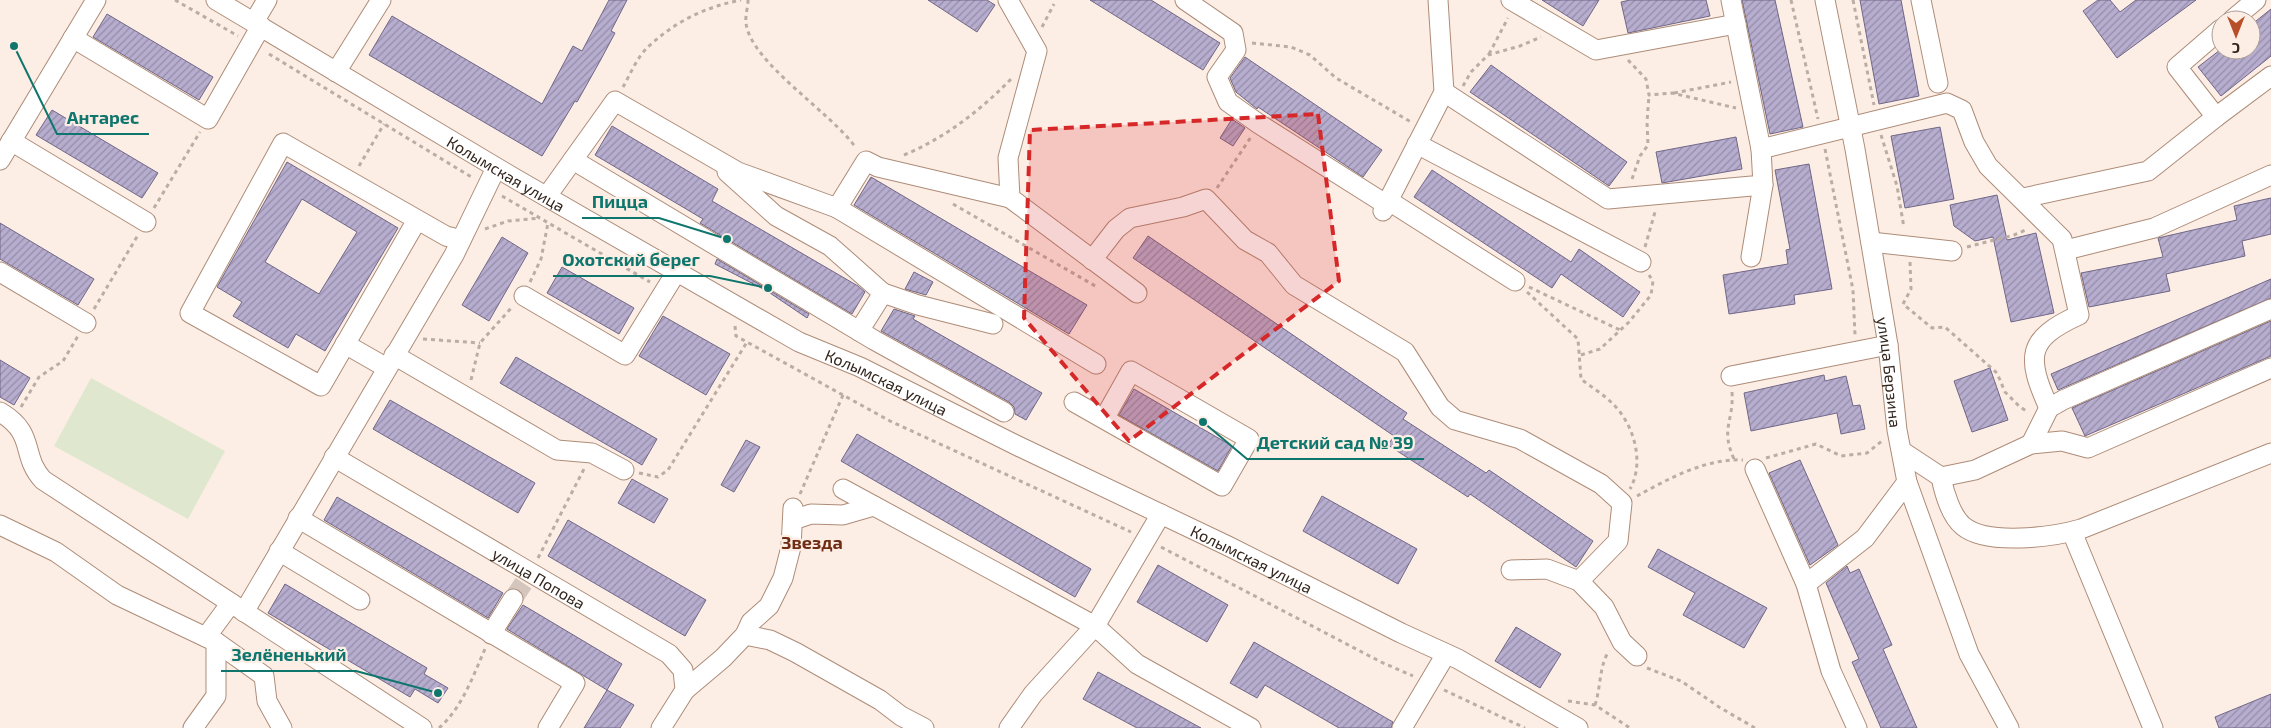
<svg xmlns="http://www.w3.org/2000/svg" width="2271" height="728" font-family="'Exo 2',sans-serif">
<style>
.garden{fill:#dfe8cf}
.building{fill:url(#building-hatch);stroke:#706787;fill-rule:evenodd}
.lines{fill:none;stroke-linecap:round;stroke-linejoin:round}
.minor-tunnel{stroke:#d5c6bd;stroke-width:19;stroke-dasharray:19 9;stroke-linecap:butt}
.minor-casing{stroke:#ad8c78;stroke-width:21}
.path{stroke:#bbada4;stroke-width:3;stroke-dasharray:4 4;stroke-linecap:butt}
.minor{stroke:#fff;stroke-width:19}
.marked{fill:#d62828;fill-opacity:0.2;stroke:#d62828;stroke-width:4;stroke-dasharray:10 6;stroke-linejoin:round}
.labels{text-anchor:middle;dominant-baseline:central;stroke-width:4.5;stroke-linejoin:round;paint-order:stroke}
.street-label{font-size:16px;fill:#33251d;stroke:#fdeee5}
.neighbourhood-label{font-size:18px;font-weight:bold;fill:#6f2d14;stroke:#fdeee5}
.leader{fill:none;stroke:#0f766e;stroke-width:2}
.callout-dot{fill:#0f766e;stroke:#fdeee5;stroke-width:2}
.callout-label{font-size:18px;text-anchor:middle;font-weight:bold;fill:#0f766e;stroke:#fdeee5;stroke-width:4.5;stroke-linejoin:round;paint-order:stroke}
</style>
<defs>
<pattern id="building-hatch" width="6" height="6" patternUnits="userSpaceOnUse" patternTransform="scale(1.25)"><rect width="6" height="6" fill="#b6adcf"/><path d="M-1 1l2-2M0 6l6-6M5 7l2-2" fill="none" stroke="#958da7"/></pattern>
</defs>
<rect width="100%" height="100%" fill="#fdeee5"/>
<path class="garden" d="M91 378 225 451 188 519 54 446Z"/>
<path class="building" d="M609 0H627L611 31 615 33 600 61 577 102 575 101 542 156 369 55 392 16 542 104 573 46 582 51Z
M928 0H987L995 5 977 32Z
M1090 0H1151L1220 43 1203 70Z
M1542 0H1599L1583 26Z
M1630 0H1706L1710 16 1628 33 1621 2Z
M1742 0H1775L1803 127 1770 134Z
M1860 0H1901L1919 96 1879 104Z
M2098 0H2110L2120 12 2136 0H2196L2117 58 2083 11Z
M2271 9V56L2221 96 2198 67 2220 50H2251V25Z
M107 14 213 77 199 100 93 37Z
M1245 57 1382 150 1363 177 1258 107 1257 109 1236 92 1230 78Z
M1491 65 1627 162 1609 186 1470 92Z
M52 110 158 173 142 198 36 135Z
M1232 119 1245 128 1233 146 1220 138Z
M612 126 718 189 712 201 858 286 865 292 852 314 700 223 703 219 595 155Z
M1940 127 1954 199 1905 208 1891 136Z
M1736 137 1742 169 1662 183 1656 152Z
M287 162 398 228 325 351 296 334 288 348 233 316 242 302 217 287ZM302 199 357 232 319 294 265 262Z
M1809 164 1832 289 1794 295 1795 304 1729 314 1723 275 1788 264 1786 250 1790 249 1775 170Z
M1432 170 1571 262 1579 249 1640 292 1623 317 1561 274 1552 288 1414 197Z
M871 177 1087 305 1069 334 854 205Z
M1997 195 2007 240 2036 233 2054 313 2011 322 1993 237 1975 241 1954 226 1950 205Z
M2271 198V234L2242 241 2245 256 2166 274 2170 291 2089 307 2081 273 2163 257 2158 238 2237 220 2234 206Z
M0 223 94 279 78 305 0 259Z
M1148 236 1407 413 1403 419 1486 473 1489 470 1593 541 1576 567 1470 494 1468 497 1388 445 1394 436 1133 258Z
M502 237 528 253 489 321 462 305Z
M717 259 809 314 807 318 767 291 715 264Z
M562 267 634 308 619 334 547 293Z
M914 272 933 282 926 295 905 289Z
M2271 279V298L2058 390 2051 374Z
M894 309 915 316 913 319 1042 393 1026 420 1015 414 1014 407 1009 402 881 331Z
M663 316 730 354 706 395 639 356Z
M2271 321V356L2085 436 2072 408Z
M516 357 657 439 642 465 500 383Z
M0 360 30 378 14 405 0 397Z
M1990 368 2008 420 1972 432 1954 381Z
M1824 375 1825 381 1846 376 1853 406 1860 405 1865 429 1841 434 1837 413 1751 431 1744 393Z
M1134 389 1232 446 1218 471 1119 415Z
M390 400 535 483 518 513 373 429Z
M857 434 1091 569 1075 597 841 461Z
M746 440 760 447 734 492 721 485Z
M1800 460 1838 545 1810 565 1769 473Z
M632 479 668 499 654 523 618 503Z
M1322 496 1417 549 1398 584 1303 531Z
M337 497 503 593 488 618 324 520Z
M568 520 706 600 685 636 548 556Z
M1658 549 1767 608 1744 648 1683 615 1695 593 1648 567Z
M1158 565 1228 605 1207 642 1137 602Z
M1847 566 1850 573 1859 569 1892 645 1883 649 1917 728H1881L1852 662 1859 659 1826 583Z
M285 584 427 668 424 674 448 688 438 703 415 689 410 697 268 613Z
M523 605 622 664 607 690 507 629Z
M1516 627 1561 654 1540 688 1495 661Z
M1254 642 1393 722 1391 728H1339L1265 685 1257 698 1230 683Z
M1098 672 1201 728H1137L1083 699Z
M607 690 634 705 620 728H584Z
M2271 694V728H2219L2215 717Z"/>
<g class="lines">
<path class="minor-tunnel" d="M513 599 531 572"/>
<g class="minor-casing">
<g id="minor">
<path id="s1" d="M216 0 514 178 799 342 860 367 1020 447 1228 546 1401 633 1458 659 1578 728"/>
<path d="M1008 0 1037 51 1008 158 1010 198 1137 293"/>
<path d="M1185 0 1233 33 1236 50 1217 77 1228 102 1259 124 1387 205"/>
<path d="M1511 0 1596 50 1736 24"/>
<path id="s2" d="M1825 0 1855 149 1888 345 1897 430 1907 482 1969 654 2009 728"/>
<path d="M1921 0 1938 83"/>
<path d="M2232 20 2256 0"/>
<path d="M254 22 267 0"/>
<path d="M73 38 208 119 261 26"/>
<path d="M336 72 381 0"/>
<path d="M1444 92 1608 199 1763 185 1761 149 1731 0"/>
<path d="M2216 117 2271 76"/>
<path d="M11 141 146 222"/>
<path d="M1417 144 1641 262"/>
<path d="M1761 149 1947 103 1962 110 1974 142 1988 166 2062 239 2079 315C2026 339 2026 357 2049 408"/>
<path d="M0 160 96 0"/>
<path d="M573 160 874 340 1004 412"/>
<path d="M727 172 776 216 830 246 883 293 859 331"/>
<path d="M547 196 615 101 738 172 837 208"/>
<path d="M1010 198 878 167 866 161 837 208 1096 364"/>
<path d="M2023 198 2148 171 2216 117 2177 67 2221 29"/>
<path d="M1389 201 1515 281"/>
<path d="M1383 211 1444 92 1438 0"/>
<path d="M417 220 321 386 190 313 283 143 446 236 461 240"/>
<path d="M1871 242 1952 251"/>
<path d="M2066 250 2154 228 2271 175"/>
<path d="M1751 257 1763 185"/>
<path d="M1092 260 1116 229 1130 218 1183 207 1206 199 1245 240 1268 253 1294 285 1405 352 1440 407 1455 420 1520 439 1601 484 1622 503 1618 541 1579 581"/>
<path d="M0 272 86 323"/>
<path d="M883 293 918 305 993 324"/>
<path d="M524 296 625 355 677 271"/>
<path d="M345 344 387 368"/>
<path d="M394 355 557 450 592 453 624 470"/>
<path d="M1731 376 1888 345"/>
<path d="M1074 402 1222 486 1249 439 1131 371 1104 419"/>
<path d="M0 412C37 434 20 455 43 480L422 728"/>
<path d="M2031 444 2049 408 2063 400 2271 309"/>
<path d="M1903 452 1941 477 1975 470 2031 444 2062 441 2088 448 2271 368"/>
<path id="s3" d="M334 457 669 654 683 670 685 690 661 728"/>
<path d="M1755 469 1806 584"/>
<path d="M1941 477C1944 492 1951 516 1963 526 1987 546 2053 537 2081 529L2271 453"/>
<path d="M843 489 1095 626 1137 664 1251 728"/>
<path d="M298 518 575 683 548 728"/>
<path d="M793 520 811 514 843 515 874 506"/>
<path d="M0 525 56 552 117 595 216 642 264 676 267 701 282 728"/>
<path d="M2072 532 2153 728"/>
<path d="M279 551 360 600"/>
<path d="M1511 570 1547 569 1579 581 1604 607 1622 642 1637 656"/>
<path d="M244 612 454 255 496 168"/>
<path d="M491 634 513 599"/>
<path d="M745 635 770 640 795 652 880 700 901 716 924 728"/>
<path d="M206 637 231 603"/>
<path d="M685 690 723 658 745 635 751 622 769 606 783 578 791 547 793 508"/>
<path d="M193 728 216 696V642"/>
<path d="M1009 728 1033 694 1095 626 1161 514"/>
<path d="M1402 728 1446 654"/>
<path d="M1857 728 1831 671 1806 584 1865 538 1907 482"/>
</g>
</g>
<path class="path" d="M175 0 238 36
M748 0C748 7 745 16 746 23 750 62 832 113 856 148
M1791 0 1818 119
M1853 0 1874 105
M1042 27 1054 4
M1252 43 1291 47 1310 55 1336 78 1411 122
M269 54 473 178
M1489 54 1508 18
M1628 60 1646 79 1649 95 1672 93 1736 108
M1463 86 1471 72 1488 55 1520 46 1541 37
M623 87C630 75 637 57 648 47 674 22 705 7 741 0
M1674 93 1731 82
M1881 135 1897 186 1904 228
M1825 149 1853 290 1855 335
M904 155C945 138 981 110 1012 78
M359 166 384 124
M1632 179 1640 156 1648 145 1647 122 1649 95
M1217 188 1251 137
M502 196 650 282
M953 204 1097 287
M154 208 200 132
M485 229 508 221 540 218
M1645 247 1655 212
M1967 247 2014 235 2028 229
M1910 262 1911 289 1903 304 1932 328 1945 327 1997 373 2005 392 2020 407 2028 412
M530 282 541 259 548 223
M1529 287 1620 330
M1527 292 1578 339 1581 379C1591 387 1603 394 1612 403 1634 424 1645 462 1630 489
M94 309 138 235
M735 326 736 336 890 421 1131 532
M423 339 480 343
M1581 355 1600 349 1629 322 1651 295 1653 281 1649 275
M471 380 480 343 512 307
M1732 392C1734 422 1720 428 1734 459
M21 407 39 377 63 361 78 336
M1766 458 1816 444 1841 456 1867 453 1883 440
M639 473 658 477 668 470 747 342
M800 494 843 395
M1637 496C1668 479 1706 458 1743 460
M1161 547 1381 662 1413 676
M538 558 584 469
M1647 668 1681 681 1719 707 1755 728
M1444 690 1525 728
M1568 701 1595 705 1630 728
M1595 705C1601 687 1599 666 1609 651
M439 728C462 708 473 676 485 649"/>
<use href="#minor" class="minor"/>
</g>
<path class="marked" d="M1318 114 1339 281 1129 441 1024 318 1030 130Z"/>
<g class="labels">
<g class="street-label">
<text stroke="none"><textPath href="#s1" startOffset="338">Колымская улица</textPath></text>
<text stroke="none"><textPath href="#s2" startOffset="378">улица Берзина</textPath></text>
<text stroke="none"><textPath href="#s1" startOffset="772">Колымская улица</textPath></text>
<text stroke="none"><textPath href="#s1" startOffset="1178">Колымская улица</textPath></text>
<text stroke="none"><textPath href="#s3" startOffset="238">улица Попова</textPath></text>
</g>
<g class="neighbourhood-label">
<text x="812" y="542">Звезда</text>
</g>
</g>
<path class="leader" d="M14 46L57 134H149M727 239L659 218H582M768 288L710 276H553M1203 422L1247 459H1424M438 693L356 671H221"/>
<g class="callout-dot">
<circle cx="14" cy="46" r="5"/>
<circle cx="727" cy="239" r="5"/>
<circle cx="768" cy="288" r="5"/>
<circle cx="1203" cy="422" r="5"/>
<circle cx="438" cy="693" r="5"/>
</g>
<g class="callout-label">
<text x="103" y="124">Антарес</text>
<text x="620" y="208">Пицца</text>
<text x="631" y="266">Охотский берег</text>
<text x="1335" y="449">Детский сад № 39</text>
<text x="289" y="661">Зелёненький</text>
</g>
<g transform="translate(2236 35) rotate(180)"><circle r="24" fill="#fdeee5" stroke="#ac9e95"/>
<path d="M0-4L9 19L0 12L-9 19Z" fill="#b75029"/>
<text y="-8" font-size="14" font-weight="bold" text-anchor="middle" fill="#33251d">С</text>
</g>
</svg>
